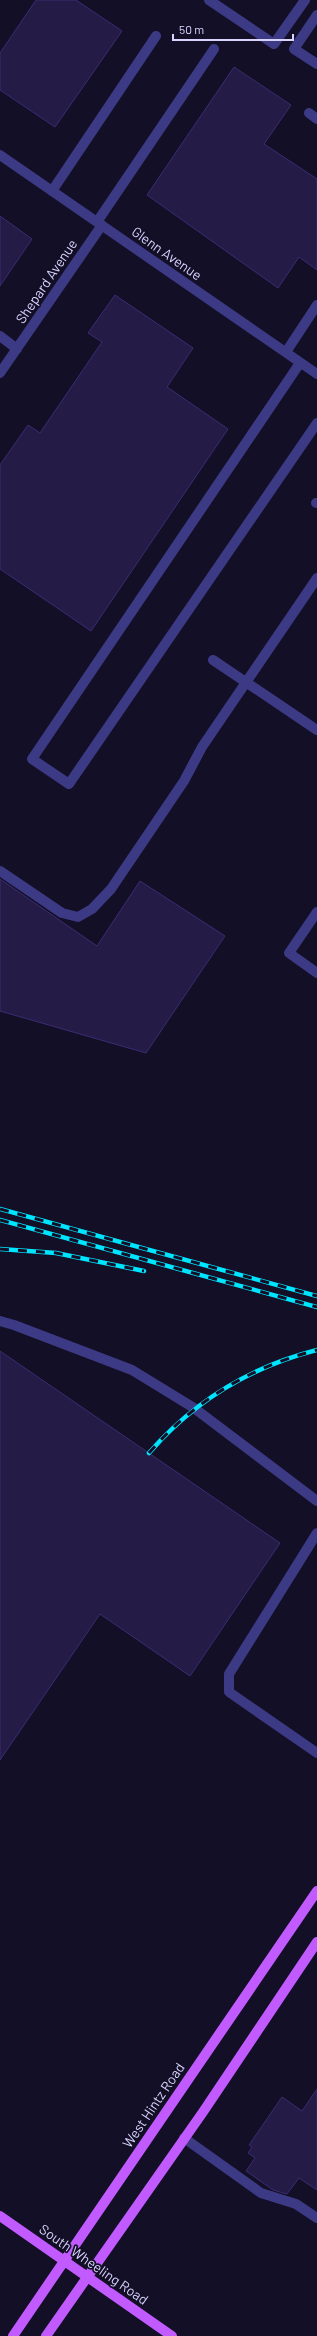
<svg xmlns="http://www.w3.org/2000/svg" width="317" height="2336" font-family="Barlow,sans-serif">
<style>
.building{fill:#241b47;stroke:#3b2d73}
.lines{fill:none;stroke-linecap:round;stroke-linejoin:round}
.minor{stroke:#3d3a85;stroke-width:10}
.major{stroke:#c25bff;stroke-width:10}
.rail-casing{stroke:#00e5ff;stroke-width:4.5}
.rail{stroke:#130f26;stroke-width:3;stroke-dasharray:9;stroke-linecap:butt}
.labels{text-anchor:middle;dominant-baseline:central;stroke-width:3.5;stroke-linejoin:round;paint-order:stroke}
.street-label{font-size:14px;fill:#d9d4ff;stroke:#130f26}
</style>
<rect width="100%" height="100%" fill="#130f26"/>
<path class="building" d="M36 0H76L122 31 55 127 0 90V53Z
M234 67 291 105 264 144 317 179V270L299 257 278 288 147 195Z
M0 216 32 239 0 286Z
M115 295 193 348 167 387 228 429 91 631 0 569V465L28 425 40 433 102 342 88 333Z
M0 879 97 946 140 881 225 936 146 1053 0 1011Z
M0 1351 280 1543 190 1676 100 1614 0 1760Z
M317 2089V2190L299 2178 287 2194 273 2190 246 2171 255 2158 248 2153 252 2147 249 2145 282 2097 302 2111Z"/>
<g class="lines">
<path class="minor" d="M209 0 274 44 305 0
M317 15 294 49 317 64
M309 113 317 119
M0 155 317 374
M52 191 156 36
M97 222 214 49
M0 336 17 349
M286 352 317 305
M300 363 32 759 69 784 317 423
M0 373 102 225
M316 503H317
M213 660 317 730
M0 871 62 913 78 917 92 909 111 889 184 781 202 747 317 578
M317 912 289 953 317 973
M0 1321 14 1325 132 1370 194 1408 317 1501
M317 1533 229 1674V1692L317 1753
M184 2138 261 2193 296 2204 317 2218"/>
<path class="major" d="M0 2216 172 2336
M13 2336 317 1891
M46 2336 203 2112 317 1942"/>
<g class="rail-casing">
<path id="rail" d="M0 1209 317 1296
M0 1220 317 1307
M0 1249 56 1253 144 1271
M149 1453C194 1401 250 1367 317 1350"/>
</g>
<use href="#rail" class="rail"/>
</g>
<g class="labels">
<g class="street-label">
<text transform="translate(167 253) rotate(35)">Glenn Avenue</text>
<text transform="translate(46 281) rotate(-56)">Shepard Avenue</text>
<text transform="translate(153 2105) rotate(-56)">West Hintz Road</text>
<text transform="translate(94 2264) rotate(35)">South Wheeling Road</text>
</g>
</g>
<path d="M173 34v6h120v-6" fill="none" stroke="#d9d4ff" stroke-width="2"/>
<text x="179" y="34" font-size="12" fill="#d9d4ff" stroke="#130f26" stroke-width="3" paint-order="stroke">50 m</text>
</svg>
